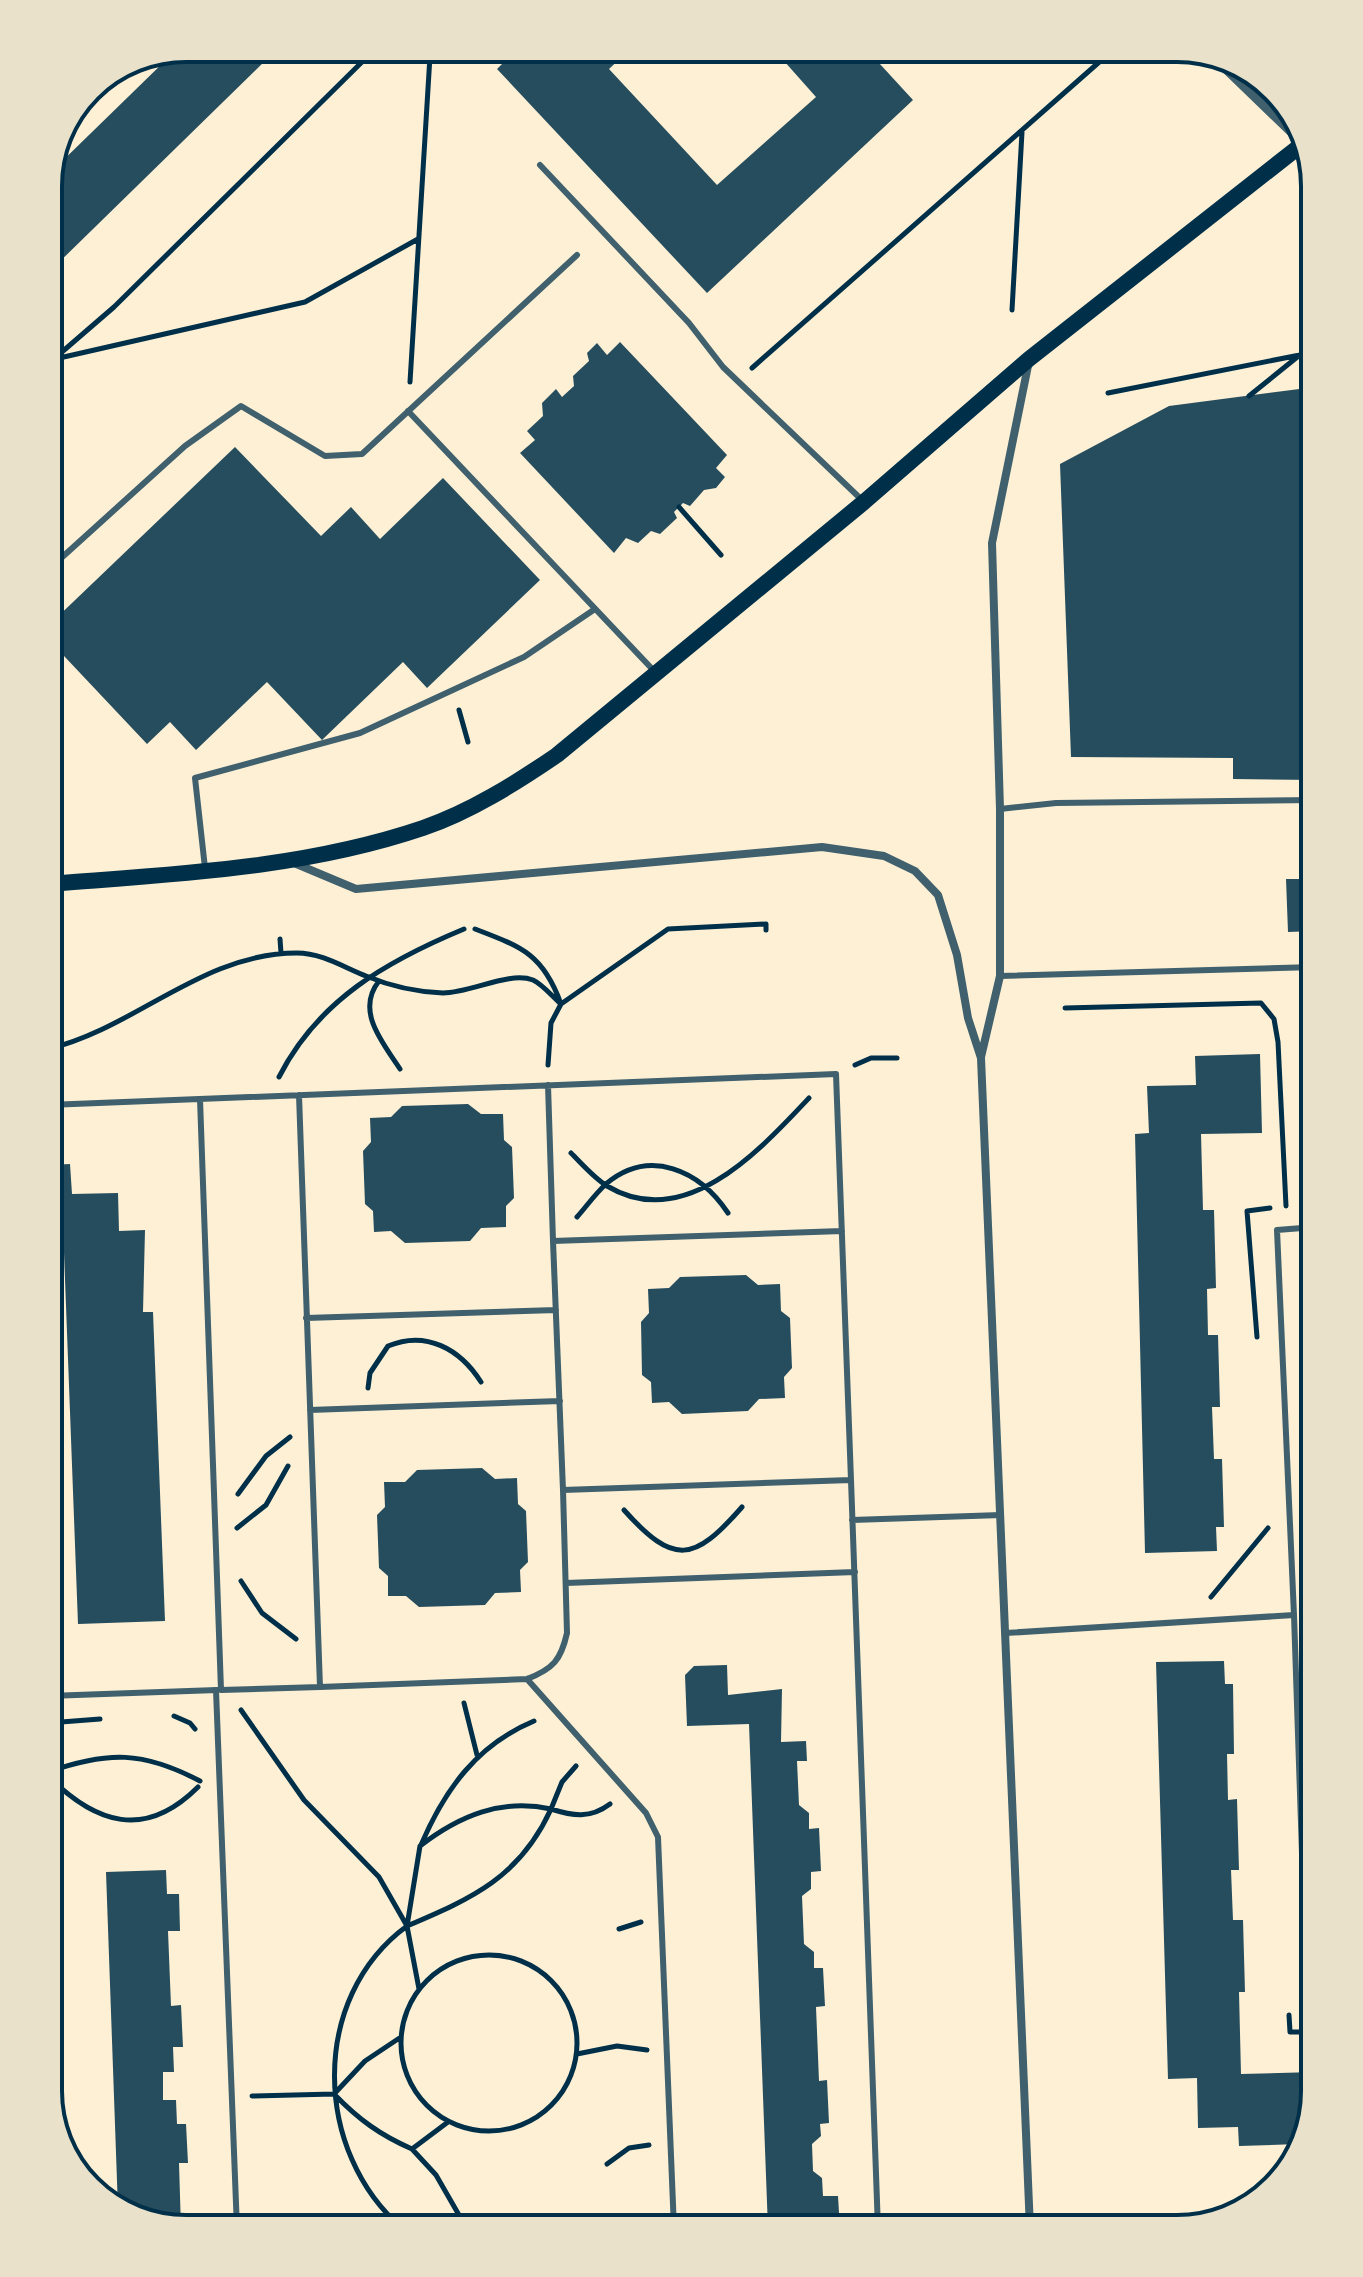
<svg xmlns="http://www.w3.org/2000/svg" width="1363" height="2277" font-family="Arial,sans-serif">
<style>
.building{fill:#264d5e}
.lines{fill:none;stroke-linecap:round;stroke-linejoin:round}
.path{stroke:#003049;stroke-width:5}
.service{stroke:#3f606c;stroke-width:6}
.minor{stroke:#3f606c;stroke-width:8}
.tertiary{stroke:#3f606c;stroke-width:14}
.secondary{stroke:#003049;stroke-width:16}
.rim{fill:none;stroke:#003049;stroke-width:4}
</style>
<rect width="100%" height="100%" fill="#fdf0d5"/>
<path class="building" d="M868 51 913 100 707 293 497 69 511 55 625 54 609 69 717 185 816 97 776 52Z
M269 57 48 273 50 173 168 58Z
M620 342 727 455 716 468 725 477 716 488 704 490 690 506 683 503 674 512 677 518 660 534 651 531 638 543 626 538 614 553 520 453 535 440 527 431 543 416 542 403 556 389 562 397 574 386 573 376 589 361 587 353 597 343 607 355Z
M1315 387V780L1233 779V758L1071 757 1060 464 1169 406Z
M235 447 321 536 351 507 380 539 443 478 540 580 427 688 403 662 322 740 267 682 196 750 170 722 147 744 48 639V626Z
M1286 879H1315V931L1288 932Z
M1260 1054 1262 1133 1201 1134 1203 1210H1214L1216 1288 1207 1289 1208 1335H1218L1220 1407H1212L1214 1459H1222L1224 1527H1216L1217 1551 1145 1553 1135 1134 1149 1133 1147 1086 1196 1085 1195 1056Z
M468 1104 481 1114H503L504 1140 512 1147 514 1198 506 1206V1227L481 1228 470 1241 405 1243 391 1231 374 1232 373 1211 365 1204 363 1151 371 1142 370 1118 391 1117 402 1106Z
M70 1164 72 1194 118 1193 119 1231 145 1230 143 1312H153L165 1621 78 1624 64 1253H48V1165Z
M746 1275 758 1285 780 1284 781 1311 790 1318 792 1368 784 1377 785 1398 759 1399 748 1411 682 1414 669 1402 652 1403 651 1382 642 1375 641 1322 649 1313 648 1289 669 1288 680 1277Z
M482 1468 495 1479 517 1478 518 1504 526 1511 528 1562 520 1570 521 1592 495 1593 485 1605 419 1607 406 1596H388V1576L379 1568 377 1515 385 1507 384 1482H405L417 1470Z
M1224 1661 1225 1684H1233L1234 1754H1227L1228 1800 1237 1799 1239 1870H1231L1233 1920H1243L1245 1992H1239L1241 2074 1315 2072V2092L1299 2144 1239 2146 1238 2127 1198 2128 1197 2078 1168 2079 1156 1662Z
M727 1665 728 1695 782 1689 781 1742 806 1741 807 1761H797L799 1805 809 1813V1829L819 1828 821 1871 811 1872V1889L802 1896 804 1944 814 1952V1968H823L825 2006 816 2007 819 2081 827 2080 829 2123 820 2124 821 2136 812 2144 813 2171 822 2178 823 2196H838L840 2229H768L749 1724 687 1726 685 1675 694 1666Z
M166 1870 167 1894H179L180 1931H168L171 2006 181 2005 183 2047H173L174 2072H163V2100H176L177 2124H186L188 2163H179L181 2229 118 2209 106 1872Z"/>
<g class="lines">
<path class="path" d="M1012 310 1022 132
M55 359 305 302 418 239
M48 364 114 307 368 56
M752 368 1114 49
M410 382 430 56
M1108 393 1315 352
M1249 396 1301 354 1315 322
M679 507 721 555
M459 710 468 742
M475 929C522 947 543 954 561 1004L668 929 766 924V930
M280 939 281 953
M379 981C355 1011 383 1043 400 1069
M1065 1008 1261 1003 1274 1019 1278 1042 1286 1206
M48 1049C136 1028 202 953 297 953 322 953 343 967 366 976 390 986 417 992 443 993 471 993 509 971 533 980 542 984 553 997 561 1004L551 1023 548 1065
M855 1065 871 1058H897
M279 1077C318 1000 387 961 464 929
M571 1153C582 1164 594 1178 607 1186 685 1233 760 1150 809 1098
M577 1217C586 1207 595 1194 606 1184 650 1147 700 1171 728 1213
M1257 1337 1247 1211 1270 1208
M368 1388 370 1373 388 1346C426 1330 460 1349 481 1382
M238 1494 266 1456 290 1437
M624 1510C674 1566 694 1562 742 1507
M237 1528 266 1505 288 1466
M241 1581 262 1613 296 1639
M1211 1597 1268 1528
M464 1703 477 1755
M241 1710 304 1800 379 1877 407 1926C473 1898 520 1877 551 1809 573 1816 590 1819 610 1804
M174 1716 190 1723 195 1729
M48 1733 61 1722 100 1719
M48 1772C108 1751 143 1751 200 1781
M48 1776C96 1824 145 1840 198 1787
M421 1845C445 1789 477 1745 534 1721
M48 1873 58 2136
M619 1929 641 1922
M401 2043a88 88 0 1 1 176 0a88 88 0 1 1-176 0Z
M419 1989 407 1926 420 1846C459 1816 501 1798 551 1809L562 1782 576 1766
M1289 2015 1290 2032H1315
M577 2054 617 2046 647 2050
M335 2093 365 2061 401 2037
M252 2096 334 2094C358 2119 380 2135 412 2149
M448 2122 412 2149 436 2175 467 2229
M607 2164 629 2148 649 2145
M403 2229C313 2152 309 1998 407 1926
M638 2229 652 2222"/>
<path class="service" d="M1027 52 1030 50
M540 165 689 323 723 367 862 500
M408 411 656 673
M48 570 185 446 241 406 325 456 362 454 577 255
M1000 809 1056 803 1315 800
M205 868 195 778 360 733 524 657 595 609
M1000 976 1315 967
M548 1085 553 1241
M200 1099 221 1690 320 1687 299 1095
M48 1105 836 1074 851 1480
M842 1231 553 1241 563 1490 851 1480 878 2229
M306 1318 556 1310
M310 1410 560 1401
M852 1520 1001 1515
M566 1583 855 1572
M1294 1615 1307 2002H1315
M1006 1633 1294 1615 1277 1230 1315 1227
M527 1679 646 1813 658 1837 674 2229
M320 1687 527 1679C553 1669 561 1660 567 1633L563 1490
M216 1690 237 2229
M48 1696 217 1690
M1147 2229 1183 2228"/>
<path class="minor" d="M294 863 356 889 822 847 884 856 915 871 938 895 957 955 968 1018 981 1058 1030 2229
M981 1057 1000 976V809L992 543 1029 361"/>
<path class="tertiary" d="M1220 60 1305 142"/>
<path class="secondary" d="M48 884C174 874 302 869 423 828 470 812 516 783 557 755L864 502 1029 359 1305 142"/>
</g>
<path d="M0 0H1363V2277H0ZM186 62H1177A124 124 0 0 1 1301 186V2091A124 124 0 0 1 1177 2215H186A124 124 0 0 1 62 2091V186A124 124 0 0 1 186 62Z" fill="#e9e1ca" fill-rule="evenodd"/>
<path class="rim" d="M186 62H1177A124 124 0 0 1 1301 186V2091A124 124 0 0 1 1177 2215H186A124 124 0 0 1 62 2091V186A124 124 0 0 1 186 62Z"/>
</svg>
